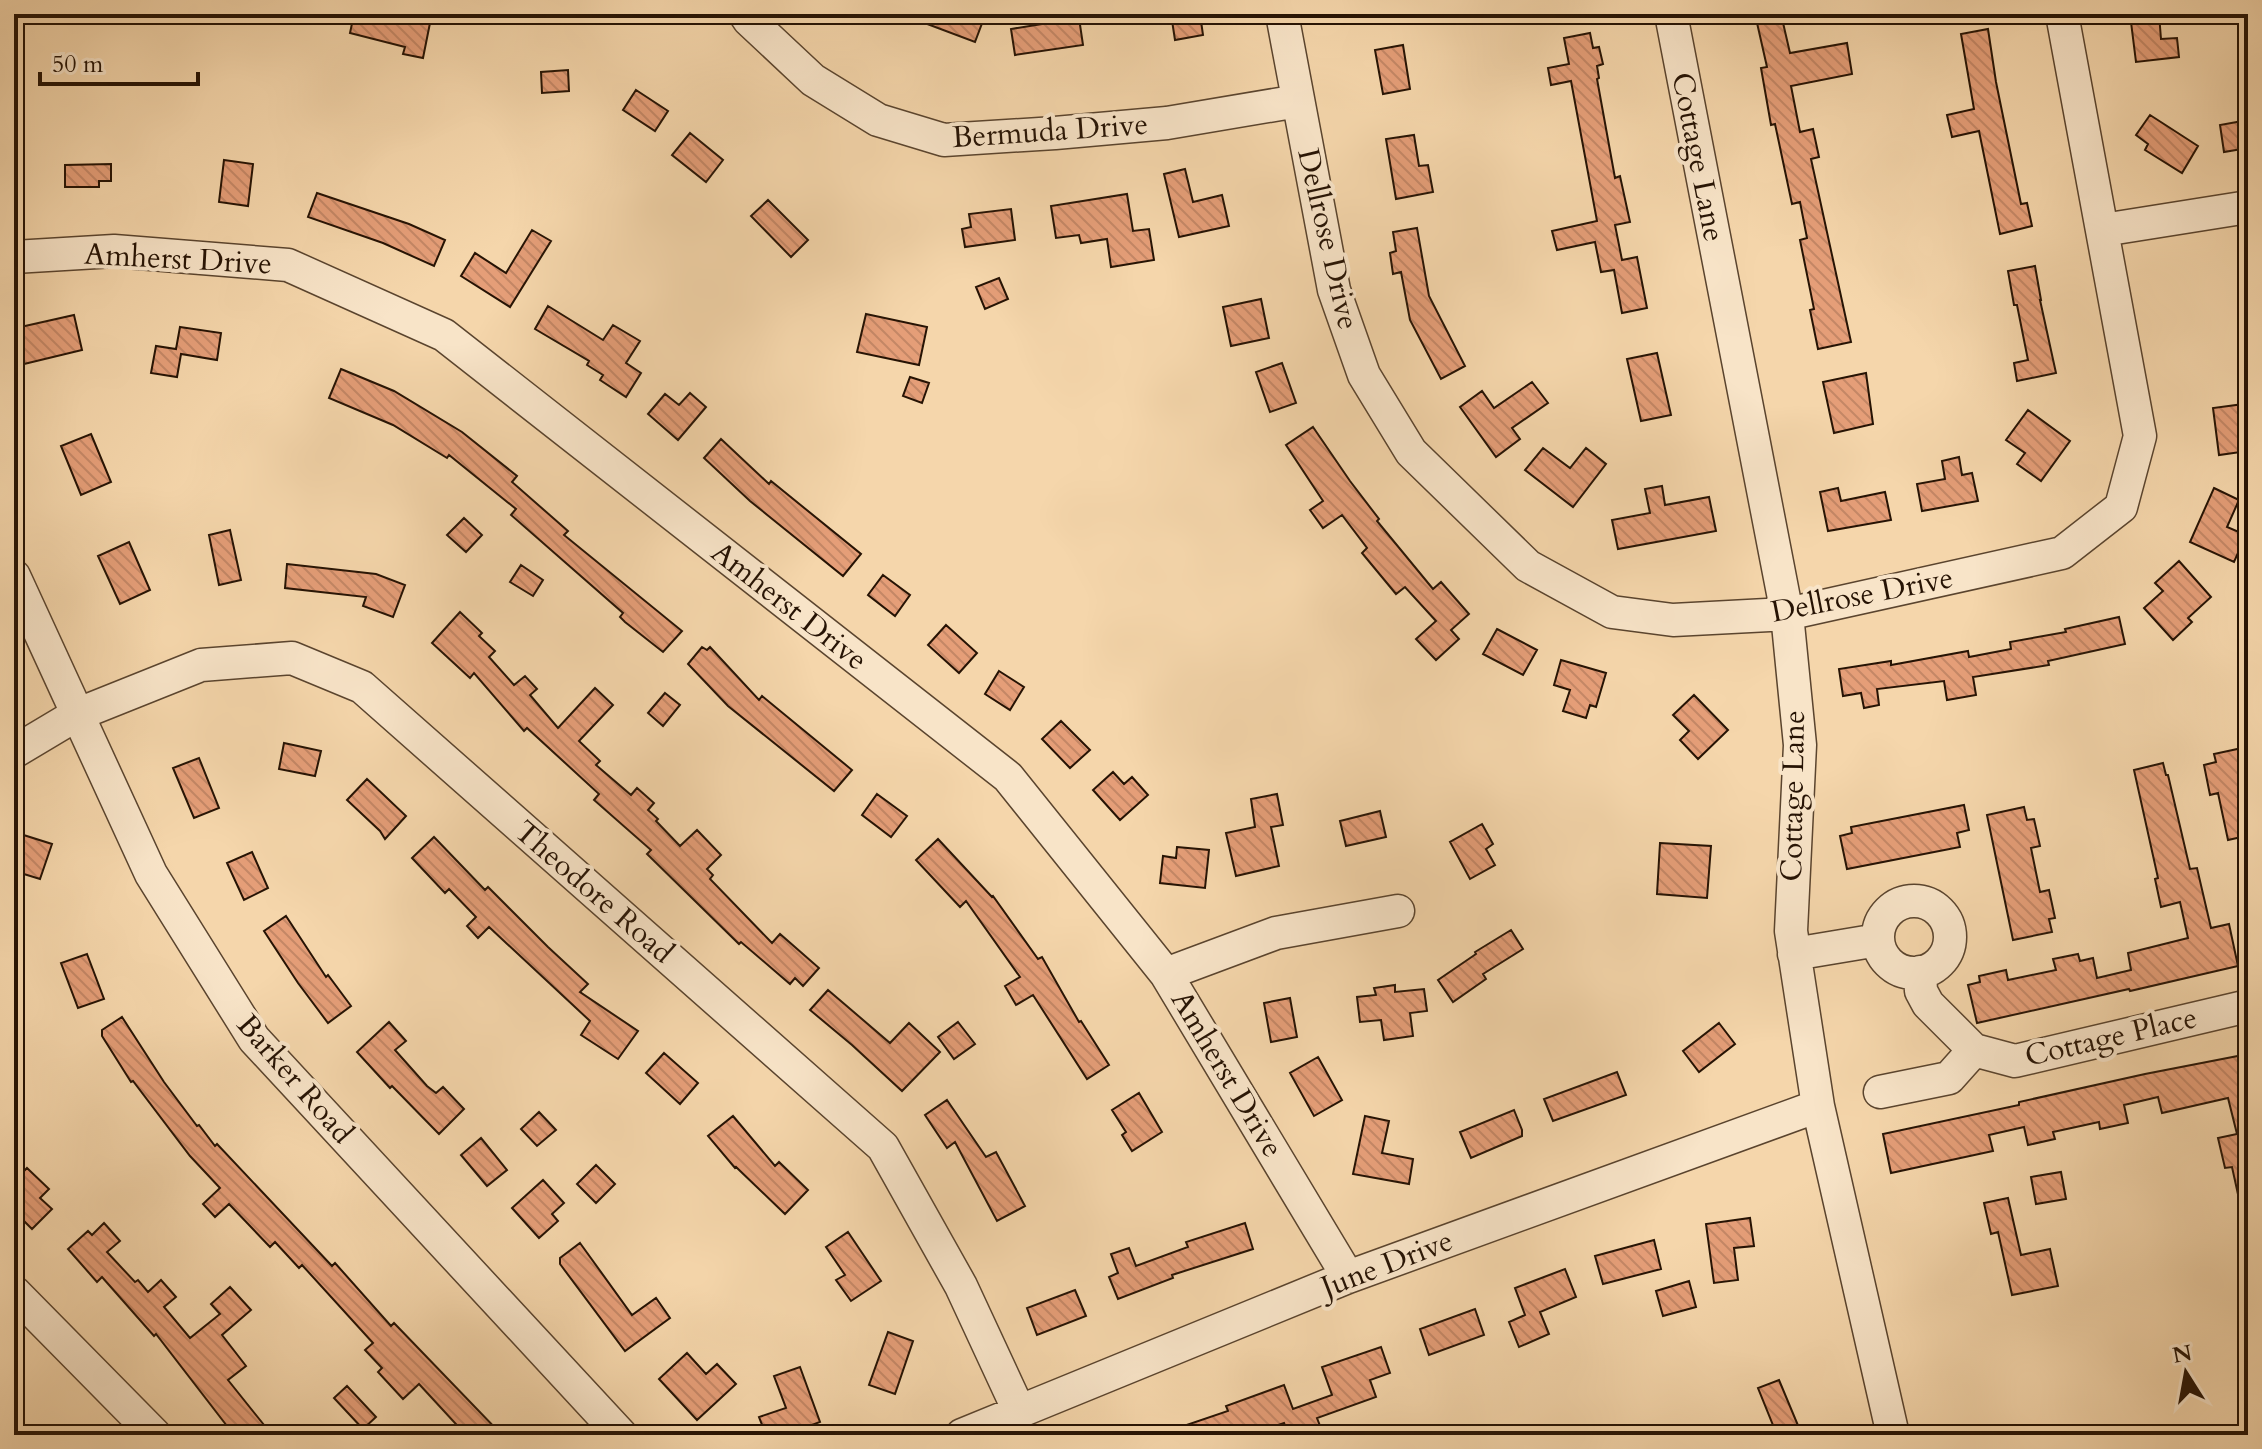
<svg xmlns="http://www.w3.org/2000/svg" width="2262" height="1449" font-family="Cardo,serif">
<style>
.building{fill:url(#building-back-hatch);stroke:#261304;stroke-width:2}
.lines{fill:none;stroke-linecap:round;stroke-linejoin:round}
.minor-casing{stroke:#5a442e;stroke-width:35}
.minor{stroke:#f8e4c8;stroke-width:32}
.labels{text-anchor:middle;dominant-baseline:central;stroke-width:8;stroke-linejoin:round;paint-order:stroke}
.street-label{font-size:30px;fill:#261304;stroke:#f8e4c8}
</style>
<defs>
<pattern id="building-back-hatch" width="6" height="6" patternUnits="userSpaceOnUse" patternTransform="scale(2)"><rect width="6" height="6" fill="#e59e78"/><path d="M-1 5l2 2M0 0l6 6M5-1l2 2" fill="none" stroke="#c48766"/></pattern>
</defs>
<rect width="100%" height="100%" fill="#f5d6ab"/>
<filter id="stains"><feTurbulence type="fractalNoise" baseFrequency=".0025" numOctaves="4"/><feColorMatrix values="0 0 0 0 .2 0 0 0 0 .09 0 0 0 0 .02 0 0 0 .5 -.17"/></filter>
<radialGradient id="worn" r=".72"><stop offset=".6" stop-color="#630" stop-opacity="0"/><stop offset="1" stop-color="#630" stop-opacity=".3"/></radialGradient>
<path class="building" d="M354 14H373L410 23 411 19 430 23 423 58 403 54 405 47 350 33Z
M906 14H974L984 18 975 42 906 16Z
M1171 14H1200L1203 35 1175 40Z
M1755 14H1781L1790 53 1847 43 1852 74 1791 86 1800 132 1813 129 1819 157 1811 159 1851 342 1818 349 1810 310 1814 309 1800 240 1807 238 1800 202 1792 204 1775 124 1771 125 1761 68 1767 67Z
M2130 14H2159L2161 39 2177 38 2179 57 2136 62Z
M1079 18 1083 45 1015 55 1011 29Z
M1988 29 1996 82 2021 204 2027 203 2032 226 2000 234 1979 131 1952 137 1947 115 1974 109 1961 34Z
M1590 33 1593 48 1599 47 1603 64 1597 66 1599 78 1597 79 1615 178 1620 176 1630 222 1615 225 1622 260 1637 257 1647 308 1622 313 1614 270 1601 272 1595 242 1557 250 1552 231 1597 221 1571 81 1551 85 1548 68 1569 64 1564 38Z
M1403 45 1410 89 1383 94 1375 50Z
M568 70 569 91 542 93 541 72Z
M636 90 668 111 655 131 623 110Z
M2150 115 2198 146 2182 173 2145 150 2148 144 2136 135Z
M2248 120V148L2224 152 2220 125Z
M690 133 723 160 706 182 672 155Z
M1414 135 1419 166 1428 165 1433 192 1396 199 1386 139Z
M224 160 253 164 248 206 219 202Z
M111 164V181H99V187H65V165Z
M1185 169 1193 202 1222 195 1229 226 1179 237 1164 174Z
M317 193 409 224 445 240 434 266 383 243 308 217Z
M1127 194 1133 231 1149 229 1154 260 1111 267 1107 239 1081 243 1079 235 1056 238 1051 206Z
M768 200 808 240 791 257 751 216Z
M1011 209 1015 240 965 247 962 229 971 227 969 214Z
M1417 228 1429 296 1465 366 1441 379 1410 320 1401 272 1393 274 1390 253 1396 251 1393 232Z
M532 230 551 241 510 307 461 276 475 253 506 273Z
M2035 266 2041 300H2040L2056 373 2017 381 2014 363 2028 360 2017 305H2014L2008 271Z
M999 278 1008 299 985 309 976 287Z
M1261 299 1269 338 1231 346 1223 307Z
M548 306 603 340 613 325 640 341 626 363 641 373 626 397 600 380 603 375 587 365 589 361 535 329Z
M866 314 927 327 919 365 857 352Z
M74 315 82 350 24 364 16 328Z
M180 327 221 333 217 360 181 354 177 377 151 373 156 346 176 349Z
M1657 353 1671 415 1641 421 1627 359Z
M1282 363 1296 403 1270 412 1256 372Z
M341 369 394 391 462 432 517 476 512 482 568 531 564 535 682 631 663 652 625 622 620 617 623 613 511 515 516 509 449 455 447 458 393 425 329 398Z
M1866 373 1873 424 1834 433 1823 382Z
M910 377 929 383 922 403 903 396Z
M1532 382 1548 403 1512 428 1520 439 1496 457 1460 407 1482 391 1494 408Z
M690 393 706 407 678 440 648 414 665 394 679 405Z
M2244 404 2248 451 2219 455 2213 408Z
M2028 410 2070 441 2041 481 2017 464 2025 453 2006 440Z
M1313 427 1350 481 1379 519 1377 521 1433 589 1441 582 1469 614 1451 630 1459 639 1436 660 1416 639 1436 621 1405 587 1396 594 1362 553 1367 548 1342 515 1323 528 1310 510 1323 501 1286 445Z
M91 434 111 482 81 495 61 446Z
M721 439 769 484 771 481 861 554 843 576 750 501 704 458Z
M1543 448 1570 468 1586 448 1606 464 1573 507 1525 470Z
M1959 457 1962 475 1972 473 1978 501 1922 511 1917 484 1945 479 1942 461Z
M1662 486 1665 505 1709 497 1716 531 1618 549 1612 520 1650 513 1645 489Z
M1838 488 1841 501 1885 492 1891 520 1828 531 1820 492Z
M2214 488 2239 500 2227 527 2246 535 2234 562 2190 542Z
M464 518 482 535 466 552 447 535Z
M230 530 241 580 219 585 209 535Z
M129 542 150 590 120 604 98 556Z
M2179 561 2211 597 2188 618 2192 622 2173 640 2144 608 2163 591 2155 583Z
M287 564 376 574 405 585 393 617 363 606 366 597 285 588Z
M521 565 543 580 533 596 510 582Z
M883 575 910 595 895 616 868 595Z
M460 612 482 633 479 636 495 651 489 657 514 685 525 676 537 689 530 695 558 728 595 688 613 705 579 741 600 761 596 765 631 795 637 788 654 803 648 810 658 819 656 821 680 846 697 830 721 855 707 869 713 875 710 879 772 943 780 934 819 968 803 986 795 978 790 984 741 942 739 944 647 854 651 850 594 800 599 794 527 728 524 731 474 673 470 678 432 643Z
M2119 617 2125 644 2048 661 2049 665 1973 677 1976 695 1947 700 1944 681 1877 689 1879 705 1864 708 1861 693 1843 696 1839 669 1891 661V665L1968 651 1969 657 2011 649 2010 642 2066 632 2065 629Z
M946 625 977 653 959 673 928 645Z
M1497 629 1537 650 1523 675 1483 654Z
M702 647 707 650 710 647 759 700 762 696 852 770 834 791 728 706 688 664Z
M1561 660 1606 673 1596 707 1590 705 1586 718 1563 711 1570 690 1554 685Z
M999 671 1024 687 1010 710 985 694Z
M665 693 680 705 663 726 648 713Z
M1694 695 1728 730 1698 759 1680 740 1689 731 1673 715Z
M1061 721 1090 750 1070 768 1042 739Z
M284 743 321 751 315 776 279 769Z
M2242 748 2244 759 2248 758V795L2238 798 2246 836 2228 840 2218 793 2210 795 2204 765 2216 762 2214 754Z
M199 758 219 808 194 818 173 768Z
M2163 763 2166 775H2168L2190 869 2197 868 2211 928 2229 924 2238 966 2130 991 2129 989 1977 1023 1968 985 1980 982 1979 976 2006 970 2008 980 2056 970 2053 959 2078 954 2080 961 2093 958 2097 978 2131 970 2128 953 2188 938 2180 902 2161 907 2155 879 2158 878 2134 770Z
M1113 772 1124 784 1132 777 1148 795 1120 820 1093 790Z
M367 779 406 816 385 839 380 831 347 800Z
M877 794 907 816 891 837 862 815Z
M1277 794 1283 825 1271 827 1279 866 1236 876 1226 833 1255 827 1251 799Z
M1964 805 1969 830 1957 833 1960 847 1847 869 1840 836 1852 833 1851 827Z
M2024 807 2027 820 2034 819 2040 846 2031 848 2040 892 2049 890 2055 918 2049 919 2052 932 2013 940 1987 815Z
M1380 811 1386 837 1346 846 1340 821Z
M1482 824 1493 844 1486 849 1495 865 1470 879 1450 842Z
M14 832 52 844 40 879 14 871Z
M434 837 485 890 488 887 548 947 588 984 580 992 638 1031 618 1059 581 1035 590 1021 489 927 478 938 467 926 476 917 449 889 445 893 412 858Z
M938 839 992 897 993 896 1038 959 1042 957 1079 1022 1081 1021 1109 1065 1087 1079 1033 995 1016 1005 1005 986 1020 977 966 901 960 907 916 860Z
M1660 843 1711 846 1707 898 1657 894Z
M1177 847 1209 850 1205 888 1160 883 1163 856 1176 858Z
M252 852 268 888 244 900 227 863Z
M286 916 326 977 328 975 351 1006 328 1023 298 983 264 931Z
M1511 930 1523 949 1483 974 1486 979 1453 1002 1438 980 1476 954 1475 952Z
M87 954 104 999 78 1008 61 963Z
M1395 985V992L1424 989 1427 1011 1410 1013 1413 1036 1384 1040 1381 1020 1360 1022 1357 997 1376 995 1374 988Z
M828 990 890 1043 909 1023 940 1052 902 1091 852 1045 810 1010Z
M1290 998 1297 1037 1271 1042 1264 1003Z
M122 1017 164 1082 197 1126 199 1125 215 1146 217 1144 332 1266 335 1263 391 1326 394 1323 502 1435H466L419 1384 403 1399 378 1372 382 1368 365 1350 373 1343 302 1265 299 1268 275 1242 270 1247 229 1204 215 1217 203 1204 220 1188 190 1156 133 1081 131 1082 102 1036V1030Z
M389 1022 406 1041 395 1050 427 1086 436 1093 443 1087 464 1109 439 1134 392 1086 390 1088 357 1052Z
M958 1022 975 1044 954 1059 938 1037Z
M1719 1023 1735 1044 1699 1072 1683 1051Z
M664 1053 698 1083 680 1104 646 1073Z
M2248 1054V1208H2241L2232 1167 2225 1168 2218 1138 2237 1134 2228 1098 2162 1113 2158 1097 2124 1105 2128 1123 2100 1129 2099 1122 2053 1132 2055 1139 2028 1145 2024 1127 1989 1135 1993 1151 1891 1173 1883 1134 2019 1105V1102L2145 1074Z
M1318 1057 1342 1100 1314 1116 1290 1073Z
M1617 1072 1626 1095 1553 1121 1544 1099Z
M1139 1093 1162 1132 1132 1151 1122 1135 1126 1132 1112 1110Z
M947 1100 986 1157 996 1152 1025 1206 997 1221 955 1142 947 1148 925 1115Z
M1514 1110 1522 1130V1136L1471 1158 1460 1132Z
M539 1112 556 1130 537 1146 521 1129Z
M733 1116 775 1166 779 1162 808 1190 785 1214 736 1167 735 1168 708 1136Z
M1365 1116 1389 1121 1382 1153 1413 1159 1409 1184 1353 1174Z
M481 1138 507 1170 487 1186 461 1155Z
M596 1165 615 1184 596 1203 577 1184Z
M27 1168 49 1189 40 1198 52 1209 32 1229 14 1211V1181Z
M2061 1172 2066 1199 2036 1204 2031 1177Z
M543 1180 564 1203 552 1214 558 1221 539 1238 512 1208Z
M2008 1198 2021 1255 2050 1249 2058 1286 2012 1295 1998 1232 1991 1234 1984 1203Z
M1750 1218 1754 1246 1734 1248 1738 1280 1714 1283 1706 1224Z
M104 1223 120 1241 107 1252 135 1282 138 1280 148 1292 161 1280 176 1297 164 1307 190 1338 220 1314 211 1304 230 1287 251 1310 222 1335 246 1366 228 1380 272 1435H234L156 1334 154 1336 102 1277 97 1282 68 1249 88 1231 92 1235Z
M1245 1223 1253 1249 1172 1275 1173 1278 1118 1299 1109 1277 1118 1273 1111 1254 1129 1248 1136 1266 1188 1247 1186 1242Z
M848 1232 881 1281 851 1301 836 1280 845 1275 826 1247Z
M1654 1240 1661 1269 1603 1284 1595 1256Z
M580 1243 632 1315 656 1298 670 1318 625 1351 560 1264V1258Z
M1565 1269 1576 1297 1540 1312 1549 1334 1519 1347 1509 1322 1525 1315 1515 1288Z
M1689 1281 1696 1307 1663 1316 1656 1291Z
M1075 1290 1086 1316 1037 1335 1027 1308Z
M1475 1309 1484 1335 1429 1355 1420 1329Z
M888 1332 913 1341 895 1394 869 1385Z
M1381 1347 1390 1373 1370 1380 1376 1397 1317 1418 1322 1431 1312 1435H1289L1284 1423 1255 1433 1253 1426 1230 1435H1166V1432L1228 1411 1226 1406 1284 1385 1293 1409 1332 1395 1322 1367Z
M687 1353 706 1374 717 1364 736 1384 697 1420 659 1379Z
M800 1367 820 1422 785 1435H766L759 1417 786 1408 774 1376Z
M1779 1380 1802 1435H1777L1758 1388Z
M347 1386 376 1417 363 1429 334 1398Z"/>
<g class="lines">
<g class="minor-casing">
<path id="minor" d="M745 14 749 20 813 80 878 120 944 140 1055 133 1167 123 1298 101
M1282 14 1334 290 1364 375 1411 452 1528 566 1612 612 1673 620 1787 614 2062 553 2121 507 2140 436 2062 14
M1671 14 1787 614 1800 745 1791 931 1818 1106 1893 1435
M2103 230 2248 207
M14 257 114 251 288 265 444 335 1008 777 1166 974 1348 1277
M14 576 151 874 254 1039 621 1435
M14 752 76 715 201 665 292 658 362 687 883 1147 961 1286 1019 1411
M1878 937a36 36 0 1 1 72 0a36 36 0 1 1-72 0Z
M1794 954 1878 940
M1920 972 1921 991 1928 1004 1974 1050
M1166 974 1276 933 1398 911
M1880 1092 1949 1078 1974 1050 2015 1061 2248 1006
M14 1292 155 1435
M962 1435 1348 1277 1818 1106"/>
</g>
<use href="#minor" class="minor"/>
</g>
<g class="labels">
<g class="street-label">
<text transform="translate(1050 131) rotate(-4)">Bermuda Drive</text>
<text transform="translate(1698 157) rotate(79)">Cottage Lane</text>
<text transform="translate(1328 239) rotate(77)">Dellrose Drive</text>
<text transform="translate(178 259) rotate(3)">Amherst Drive</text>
<text transform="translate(1862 595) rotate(-11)">Dellrose Drive</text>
<text transform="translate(789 606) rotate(38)">Amherst Drive</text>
<text transform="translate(1793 796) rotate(-89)">Cottage Lane</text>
<text transform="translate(594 892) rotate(41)">Theodore Road</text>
<text transform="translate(2111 1037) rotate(-13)">Cottage Place</text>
<text transform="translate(1227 1074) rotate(59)">Amherst Drive</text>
<text transform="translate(295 1079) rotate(49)">Barker Road</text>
<text transform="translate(1387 1264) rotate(-21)">June Drive</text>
</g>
</g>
<rect width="2262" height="1449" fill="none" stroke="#f5d6ab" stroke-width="48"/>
<rect x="16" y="16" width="2230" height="1417" fill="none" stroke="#261304" stroke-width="4"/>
<rect x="24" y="24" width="2214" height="1401" fill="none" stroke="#261304" stroke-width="2"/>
<g transform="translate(2186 1373) rotate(349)" stroke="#f8e4c8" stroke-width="6" paint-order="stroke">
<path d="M0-6L14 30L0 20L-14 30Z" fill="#261304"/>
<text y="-12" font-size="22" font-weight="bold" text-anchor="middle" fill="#261304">N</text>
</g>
<path d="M40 72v12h158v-12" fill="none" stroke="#261304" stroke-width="4"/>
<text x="52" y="72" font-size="24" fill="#261304" stroke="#f8e4c8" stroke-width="6" paint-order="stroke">50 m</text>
<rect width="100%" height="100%" filter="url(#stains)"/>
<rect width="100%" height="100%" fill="url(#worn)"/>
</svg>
